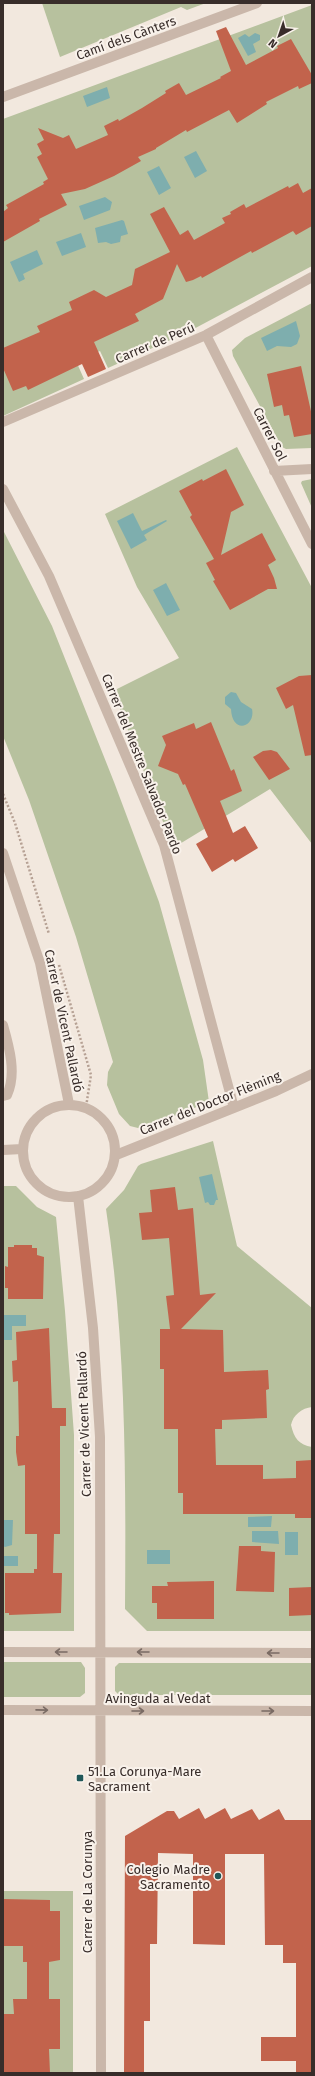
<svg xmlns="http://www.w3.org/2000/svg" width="315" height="2076" font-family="'Fira Sans',sans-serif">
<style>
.green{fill:#b7c19e}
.water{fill:#7eaeae}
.building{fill:#c2634c}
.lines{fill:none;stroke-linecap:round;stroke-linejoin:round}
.path{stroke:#b6a194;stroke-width:2.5;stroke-dasharray:2 2;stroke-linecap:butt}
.minor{stroke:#cab7aa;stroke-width:10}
.oneway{stroke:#7a6b64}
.poi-dot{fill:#205758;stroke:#f9f2eb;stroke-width:1.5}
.labels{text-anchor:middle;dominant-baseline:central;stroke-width:4;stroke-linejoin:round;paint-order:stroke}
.street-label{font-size:13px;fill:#382d2a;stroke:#f9f2eb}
.poi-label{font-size:13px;fill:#382d2a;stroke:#f9f2eb;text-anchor:start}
</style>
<rect width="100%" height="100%" fill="#f2e8de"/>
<path class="green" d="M42 3H206L187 10 181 7 60 57Z
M312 5V266L188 332 108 368 100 351 76 361 84 379 3 416V119Z
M312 303V448L286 449 282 447 233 356 232 350 245 338Z
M237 447 312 588V844L270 789 173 848 113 691 179 658 137 587 105 514Z
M312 479V508L301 483 302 481Z
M3 530 52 626 114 782 159 902 203 1060 209 1102 142 1129 130 1126 119 1114 107 1085 108 1072 113 1062 76 937 29 800 3 736Z
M213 1141 237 1246 312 1308V1407C302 1408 293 1415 291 1425 294 1438 299 1445 312 1447V1631H147L125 1609C126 1475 126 1341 106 1209L124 1190 138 1166 141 1164Z
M3 1186H16L37 1207 56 1217 65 1311 74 1435V1631H3Z
M3 1662H81L85 1668V1693L80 1697H3Z
M119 1663H312V1695H119L115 1691V1667Z
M3 1727 4 1891H73V2073H3Z"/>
<path class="water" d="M255 33 260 35V40L253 44 256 52 248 56 238 38 245 34 249 37Z
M107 87 110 98 87 107 83 96Z
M196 151 207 171 195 178 184 157Z
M159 166 171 188 159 195 147 172Z
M105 197 112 202 110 210 84 220 79 206Z
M122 220 124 221 128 234 121 236 120 242 111 244 106 242 98 243 95 228Z
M81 233 86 247 62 256 56 242Z
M37 250 43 264 23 274 25 279 19 282 10 262Z
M296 321 300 336 297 344 291 347 277 346 267 351 261 338Z
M133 513 142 531 166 520 167 521 144 535 147 540 131 549 117 521Z
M166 583 180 610 167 616 153 590Z
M231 692 236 693 241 702 252 709C256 727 232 735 231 709L225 704V697Z
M212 1174 218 1200H216L214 1205H210L208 1202 205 1203 199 1177Z
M3 1315H26V1326H12V1340H4L3 1352Z
M272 1516 271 1527H248V1517Z
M3 1520H13L12 1545 5 1547 3 1546Z
M252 1531H278L279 1544 252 1542Z
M285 1532H298V1555H285Z
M147 1550H170V1564H147Z
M3 1556H18V1566H3Z"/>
<path class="building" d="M226 27 246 65 278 48 277 46 291 39 312 75V83L299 89 298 86 266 102 267 104 237 123 229 110 187 132 186 130 156 148V149L138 157 141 161 114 176 85 189 61 194 67 205 39 219 40 221 3 242V212L8 208 6 205 44 184 43 182 48 179 37 157 42 154 37 144 44 140 38 128 63 138 69 135 76 149 108 135 104 126 118 119 119 121 142 108 166 93 165 91 179 83 186 95 221 78 220 77 231 71 216 31Z
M298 183 303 193 312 188V226L296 235 293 231 252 253 251 251 202 278 201 276 193 280 186 282 177 264 163 299 135 314 139 321 94 342 106 369 88 377 82 364 28 390 26 386 13 391 3 368V348L40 332 37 326 72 310 69 302 94 290 106 297 132 285 135 269 170 252 150 214 164 207 180 235 188 230 194 240 225 223 222 218 231 214 230 212 244 204 246 208 288 186 289 188Z
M301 366 312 416V434L294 437 289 415 284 416 282 405 274 407 267 374Z
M226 469 244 505 231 512 221 555 262 533 276 560 268 565 274 578 277 589H268L230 610 213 581 215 580 206 563 214 559 190 517 192 515 179 491 202 479 203 481Z
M312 675V755L305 756 293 705 286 709 276 688 299 676Z
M211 722 231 771 234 769 242 791 220 801 233 833 245 826 258 848 235 862 233 859 212 872 196 844 208 837 185 784 183 785 178 774 158 766 166 745 162 736 194 723 196 729Z
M271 750 277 752 290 769 269 780 253 757 263 751Z
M175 1187 178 1210 193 1208 200 1295 216 1293 181 1329 223 1330 224 1372 268 1370 269 1389 266 1390 267 1418 222 1420V1429H215L216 1465H263V1479L296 1478V1461L312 1460V1518H295V1514H183V1493H178V1429H164V1369H160V1329H170L166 1296 174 1295 169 1238 142 1240 139 1213 152 1212 150 1190Z
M14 1245H32V1248H37V1255L44 1257 43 1299H8V1288H5V1266L8 1267V1247H14Z
M49 1328 52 1408H66V1426H60V1534H54L53 1573H62L61 1613 9 1615V1613H5V1573H34V1569H37V1534H25V1465L18 1466 16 1452V1436H19L18 1381 13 1382 12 1361 17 1360 16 1332Z
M239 1546H261V1551L275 1552 274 1592 236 1591Z
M214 1581V1619H157V1603H152V1586H168L167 1582Z
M312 1587V1615L289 1616V1588Z
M199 1808 205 1819 225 1808 231 1819 252 1809 259 1820 279 1809 285 1820H312V2073H296V2061H261V2037H296V1963H283V1945H265L264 1854H225V1945L193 1944V1854L158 1853 157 1944H150V2021H144V2073H124L125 1836 167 1811H174L179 1819Z
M3 1899 50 1900V1911H60V1960L49 1962V1999H60V2049H49L50 2073H3V2014H14L13 1999H27V1962H23V1946H3Z"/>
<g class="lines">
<path class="path" d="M3 794 15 823 49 934
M59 965 91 1075 86 1107"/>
<path class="minor" d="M3 97 257 3
M206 335 312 544
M3 422 206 335 312 277
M274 471 312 469
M3 489 49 576 164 845 234 1108
M3 853 40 963 69 1104
M3 1025C9 1046 17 1074 7 1095L3 1096
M23 1151a46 46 0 1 1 92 0a46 46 0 1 1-92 0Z
M3 1150 22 1149
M116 1155 276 1091 312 1074
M78 1196 93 1328 100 1437 101 2073
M3 1652 312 1653
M3 1710 312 1711"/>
</g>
<defs><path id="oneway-shaft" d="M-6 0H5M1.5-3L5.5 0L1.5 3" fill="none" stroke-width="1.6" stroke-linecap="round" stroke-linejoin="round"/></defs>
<g class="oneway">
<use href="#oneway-shaft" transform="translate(61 1652) rotate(-180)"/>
<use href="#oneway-shaft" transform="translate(143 1652) rotate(-180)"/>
<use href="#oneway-shaft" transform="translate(273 1653) rotate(-180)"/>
<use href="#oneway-shaft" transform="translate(42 1710) rotate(1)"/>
<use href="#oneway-shaft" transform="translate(138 1711)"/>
<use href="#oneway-shaft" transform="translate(268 1711)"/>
</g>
<g class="poi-dot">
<rect x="76" y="1774" width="8" height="8" rx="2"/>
<circle cx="218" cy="1876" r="4"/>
</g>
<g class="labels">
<g class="street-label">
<text transform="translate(126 38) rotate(-20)">Camí dels Cànters</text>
<text transform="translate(155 343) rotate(-23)">Carrer de Perú</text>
<text transform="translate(270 434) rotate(63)">Carrer Sol</text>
<text transform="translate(142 764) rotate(68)">Carrer del Mestre Salvador Pardo</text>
<text transform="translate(64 1021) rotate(78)">Carrer de Vicent Pallardó</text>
<text transform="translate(210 1103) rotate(-22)">Carrer del Doctor Flèming</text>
<text transform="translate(84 1424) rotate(-92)">Carrer de Vicent Pallardó</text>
<text x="158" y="1698">Avinguda al Vedat</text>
<text transform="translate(87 1892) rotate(-90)">Carrer de La Corunya</text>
</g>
<g class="poi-label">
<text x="88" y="1771">51.La Corunya-Mare<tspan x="88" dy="15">Sacrament</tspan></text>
<text x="210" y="1869" text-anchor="end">Colegio Madre<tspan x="210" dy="15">Sacramento</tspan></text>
</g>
</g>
<rect width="315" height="2076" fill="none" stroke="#382d2a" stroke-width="8"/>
<g transform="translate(279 36) rotate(220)" stroke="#f9f2eb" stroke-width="3" paint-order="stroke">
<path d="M0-3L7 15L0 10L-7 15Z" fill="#382d2a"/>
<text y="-6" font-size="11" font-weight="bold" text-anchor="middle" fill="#382d2a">N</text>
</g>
</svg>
